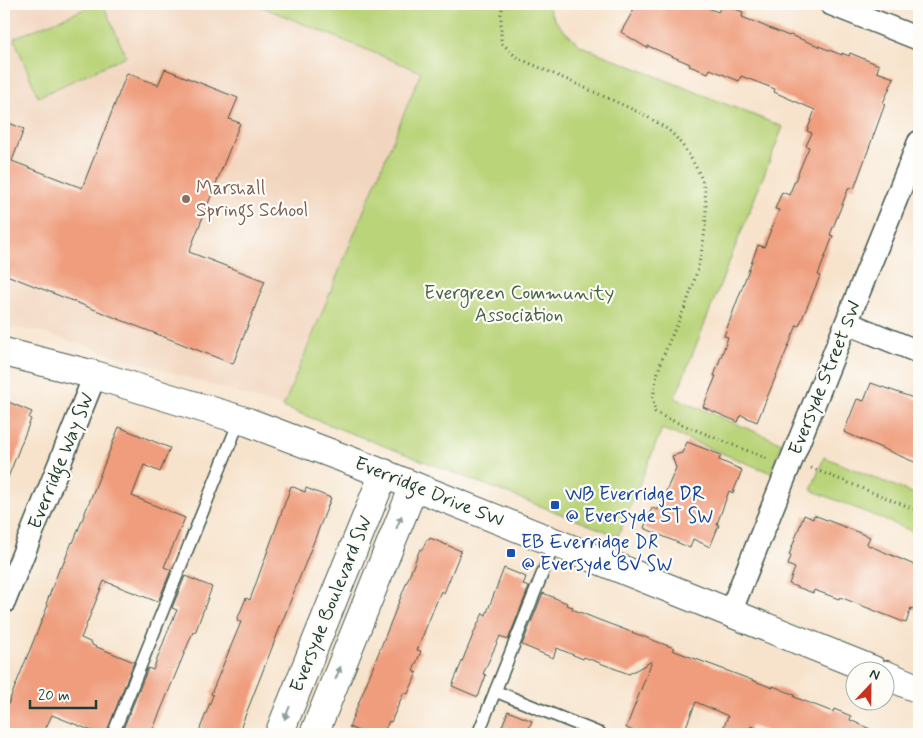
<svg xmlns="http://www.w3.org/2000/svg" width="923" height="738" font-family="Mynerve,sans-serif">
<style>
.built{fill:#f2d5be}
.green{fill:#bad47a;stroke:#6c8857}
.building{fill:#ef9d7d}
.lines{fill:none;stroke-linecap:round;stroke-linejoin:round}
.service-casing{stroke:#3f564b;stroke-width:14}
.minor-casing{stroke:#3f564b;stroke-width:25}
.tertiary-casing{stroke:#3f564b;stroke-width:30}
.path{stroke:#3f564b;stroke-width:3;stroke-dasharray:1 4;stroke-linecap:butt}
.service{stroke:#fff;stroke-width:11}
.minor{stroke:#fff;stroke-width:22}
.tertiary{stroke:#fff;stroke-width:28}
.oneway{fill:#8f9e9a}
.education-dot{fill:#8d6e63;stroke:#fdfcf7;stroke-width:2}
.transit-dot{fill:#1a4fb4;stroke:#fdfcf7;stroke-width:2}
.labels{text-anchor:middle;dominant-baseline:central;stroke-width:4.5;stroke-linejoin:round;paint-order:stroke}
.education-label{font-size:19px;fill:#785e54;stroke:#fdfcf7;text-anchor:start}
.park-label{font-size:19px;fill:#466346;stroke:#fdfcf7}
.street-label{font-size:19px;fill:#1f3d34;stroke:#fdfcf7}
.transit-label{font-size:19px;fill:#164399;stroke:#fdfcf7;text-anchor:start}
</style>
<rect width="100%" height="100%" fill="#fdfcf7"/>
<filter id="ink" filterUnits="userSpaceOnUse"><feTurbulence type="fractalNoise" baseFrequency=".02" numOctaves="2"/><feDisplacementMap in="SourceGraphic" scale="10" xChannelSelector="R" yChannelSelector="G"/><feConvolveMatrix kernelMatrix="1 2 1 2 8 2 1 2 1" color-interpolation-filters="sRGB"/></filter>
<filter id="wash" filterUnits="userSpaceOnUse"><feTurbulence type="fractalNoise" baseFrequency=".0096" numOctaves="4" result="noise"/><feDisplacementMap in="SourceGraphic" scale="20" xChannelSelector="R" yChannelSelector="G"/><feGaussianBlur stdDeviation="1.12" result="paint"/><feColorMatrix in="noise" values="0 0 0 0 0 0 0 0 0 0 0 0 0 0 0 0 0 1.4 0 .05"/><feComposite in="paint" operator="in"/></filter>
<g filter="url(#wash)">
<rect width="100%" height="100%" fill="#f7e3cc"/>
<path class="built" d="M4 4H255L421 72 283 407 41 332 4 327Z"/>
<path class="green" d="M97 4H103L126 56 38 97 14 38Z
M255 4H548C551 21 568 34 581 46L783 127 675 398 782 443 771 473 662 429 618 536 283 407 421 72Z
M824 457 919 496V534L811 490Z"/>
<g id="blocks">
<path class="building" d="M637 4H698L718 12 722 4 743 12 742 17 789 36 790 35 842 55V53L849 56 850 53 879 65 877 72 894 78 883 103 885 104 854 189 849 187 830 235 833 236 818 275 820 276 799 326 797 325 757 422 741 415 738 422 703 407 716 376H714L726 343 728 337 724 336 758 245 764 247 779 210 775 209 782 192 789 195 809 147 806 146 812 133 807 131 815 110 774 92 775 89 741 76 739 81 710 69 708 73 689 66 690 64 648 46 647 48 621 32Z
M165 69 238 98 229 119 240 123 189 252 265 281 233 364 4 274V121L24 129 12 161 82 188 127 73 158 85Z
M871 383 919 400V464L844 432 857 399 864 401Z
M4 400 32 412 29 418 31 419 5 485Z
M119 427 170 448 160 472 144 465 132 496 185 518 164 567 171 570 158 602 104 581 81 638 92 643V645L134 662 106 734H100L52 715 43 734H12L4 731V714L48 605 46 604 60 567H62L72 542 73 543Z
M687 442 721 455 719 460 742 470 733 493 729 491 717 524 719 525 710 547 693 539 690 548 644 528 652 508 658 510 676 468 672 456 682 453Z
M291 486 305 492 306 488 331 498 238 734H198L213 695 211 694 241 622 237 620 246 598 250 600Z
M804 515 813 519 814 515 870 537 867 543 868 545 919 567V612L911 608 906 623 840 597 839 599 814 590 813 593 789 584 795 568 788 565 791 556 789 555Z
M430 538 461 551 444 593 441 591 417 650 421 651 413 671 417 673 408 694 404 692 391 722 389 721 383 734H365L349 727 420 549 422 550 427 539 429 540Z
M504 568 526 577 523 585 529 587 508 640 500 636 483 674 486 675 478 697 452 686 475 630 483 613 486 615Z
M185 576 212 587 195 633 193 632 151 734H121L148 668 153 670 167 633 177 610 172 608Z
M543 593 567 603 566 605 573 607 572 609 599 620 674 648 672 650 773 688V686L795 695 794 697 833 712 834 709 851 716 850 720 881 734H773L751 726 748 734H721L728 716 696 702 683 734H641L626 728 652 661 629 674 584 657 583 659 557 648 553 658 522 645Z
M508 711 532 721 527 734H499Z"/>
</g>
</g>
<g filter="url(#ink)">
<use href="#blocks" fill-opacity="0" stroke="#3f564b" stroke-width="1"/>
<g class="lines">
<g class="service-casing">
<path id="service" d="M495 691 601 734
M113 734 240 419
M478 734 555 542"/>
</g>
<g class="minor-casing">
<path id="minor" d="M831 4 919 39
M847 323 919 352
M4 602 95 375
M730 613 919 142"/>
</g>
<g class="tertiary-casing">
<path id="tertiary" d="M4 352 95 375 248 422 359 464 873 670
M886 675 919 689
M279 734 384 473
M314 734 414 486"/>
</g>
<path class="path" d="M503 4 501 14V42L516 57C545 70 574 83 603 96 625 106 647 115 667 129 676 136 683 146 689 155 696 167 704 180 705 193 710 230 696 285 680 318 668 344 648 384 655 412L666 418 768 459
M811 468 919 511"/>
<use href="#service" class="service"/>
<use href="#minor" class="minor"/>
<use href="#tertiary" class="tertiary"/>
</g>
<defs><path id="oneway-solid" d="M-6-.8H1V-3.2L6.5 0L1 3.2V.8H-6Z" transform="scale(1.25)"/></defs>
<g class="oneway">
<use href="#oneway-solid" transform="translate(399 522) rotate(-68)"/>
<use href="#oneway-solid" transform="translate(338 673) rotate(-68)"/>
<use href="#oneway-solid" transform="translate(287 713) rotate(112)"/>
</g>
</g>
<circle class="education-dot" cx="186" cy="199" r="5"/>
<g class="transit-dot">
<rect x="550" y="500" width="10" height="10" rx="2.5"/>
<rect x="506" y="548" width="10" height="10" rx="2.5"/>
</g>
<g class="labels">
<g class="education-label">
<text x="196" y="188">Marshall<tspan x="196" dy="22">Springs School</tspan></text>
</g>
<g class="park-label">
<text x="519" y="293">Evergreen Community<tspan x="519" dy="22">Association</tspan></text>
</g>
<g class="street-label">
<text transform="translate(825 378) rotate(-68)">Eversyde Street SW</text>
<text transform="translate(61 461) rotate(-68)">Everridge Way SW</text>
<text transform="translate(429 492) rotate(22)">Everridge Drive SW</text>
<text transform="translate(331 604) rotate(-68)">Eversyde Boulevard SW</text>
</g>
<g class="transit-label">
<text x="565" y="494">WB Everridge DR<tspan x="565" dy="22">@ Eversyde ST SW</tspan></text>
<text x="521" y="542">EB Everridge DR<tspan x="521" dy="22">@ Eversyde BV SW</tspan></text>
</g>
</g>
<rect width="923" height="738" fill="none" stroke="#fdfcf7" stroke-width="20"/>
<g transform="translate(870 686) rotate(22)"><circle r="24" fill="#fdfcf7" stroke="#a4b0a9"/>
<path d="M0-4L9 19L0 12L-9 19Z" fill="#c8321e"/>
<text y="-8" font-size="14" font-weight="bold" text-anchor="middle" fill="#1f3d34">N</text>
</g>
<path d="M30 700v8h66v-8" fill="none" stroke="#1f3d34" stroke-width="2.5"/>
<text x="38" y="700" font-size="15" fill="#1f3d34" stroke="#fdfcf7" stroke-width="4" paint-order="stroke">20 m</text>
</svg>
